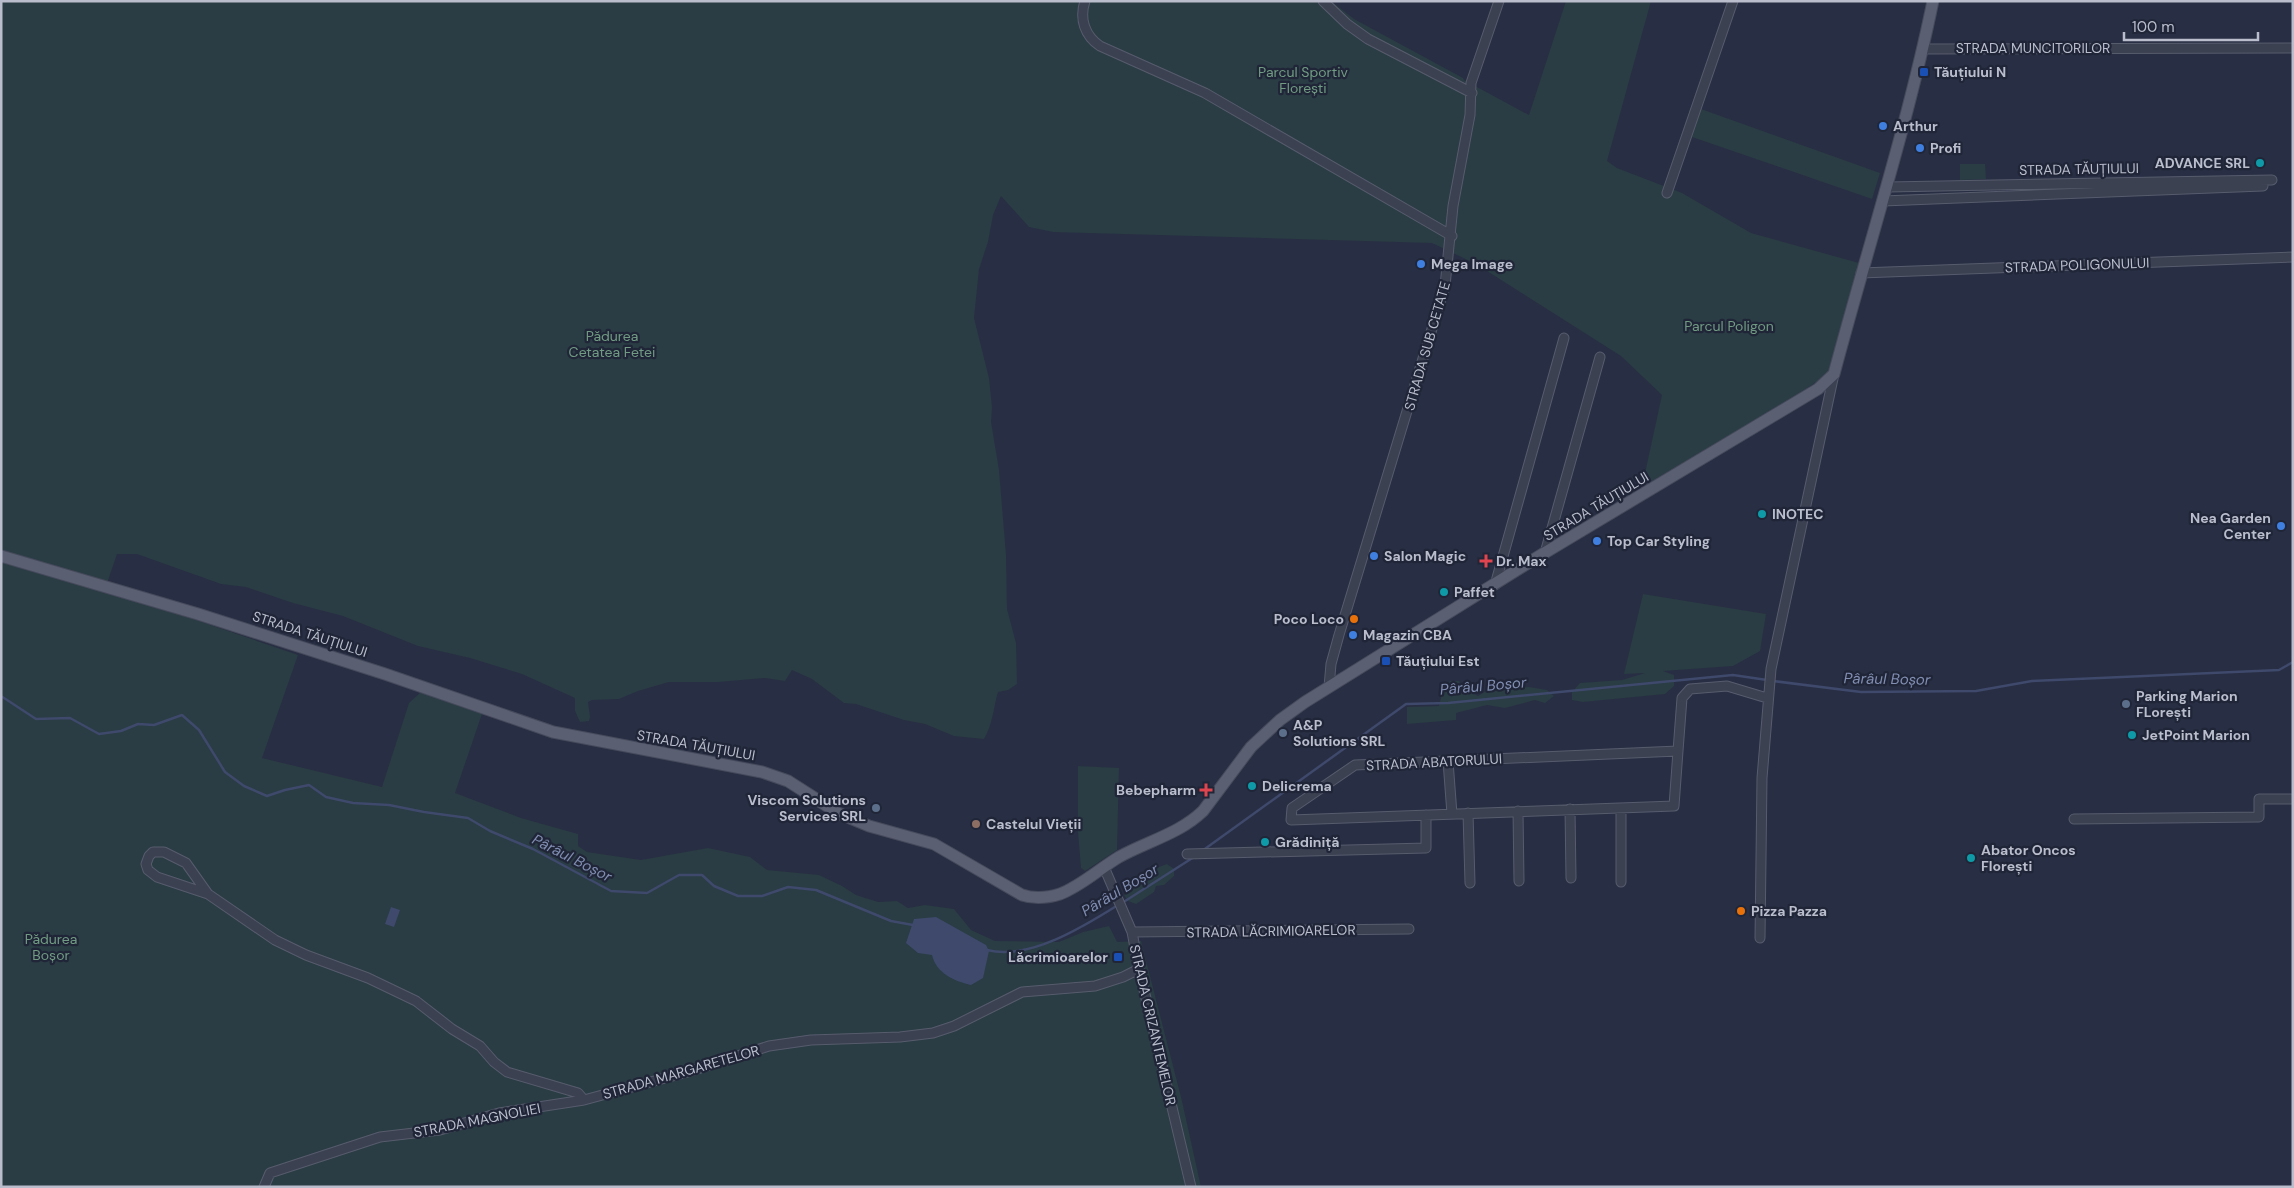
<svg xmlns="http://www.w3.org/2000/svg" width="2294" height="1188" font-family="'DM Sans',sans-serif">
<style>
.green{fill:#2a3c44}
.water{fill:#3e496b}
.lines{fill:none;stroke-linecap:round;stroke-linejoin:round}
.stream{stroke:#3e496b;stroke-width:2.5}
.minor-casing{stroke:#575c6d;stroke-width:11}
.major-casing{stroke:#464a5c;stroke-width:13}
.minor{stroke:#3c4152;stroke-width:9}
.major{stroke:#5a6072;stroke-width:11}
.transit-dot{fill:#1a4fb4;stroke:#202638;stroke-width:2}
.shop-dot{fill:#3f7fe0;stroke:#202638;stroke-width:2}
.culture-dot{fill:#0f9aa8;stroke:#202638;stroke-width:2}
.health-dot{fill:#e0444e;stroke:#202638;stroke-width:2}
.food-dot{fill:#e8710a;stroke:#202638;stroke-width:2}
.service-dot{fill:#5c6f8a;stroke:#202638;stroke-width:2}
.education-dot{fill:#8d6e63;stroke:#202638;stroke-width:2}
.labels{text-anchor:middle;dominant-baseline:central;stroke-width:4.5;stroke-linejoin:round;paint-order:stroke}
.street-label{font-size:14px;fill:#b9bdcc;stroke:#202638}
.park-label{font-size:14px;fill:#719c83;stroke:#202638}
.poi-label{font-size:14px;font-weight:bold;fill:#b9bdcc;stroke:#202638;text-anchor:start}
.water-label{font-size:15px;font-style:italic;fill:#818eb2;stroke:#202638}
</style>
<rect width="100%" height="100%" fill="#282e43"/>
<path class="green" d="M1 1H1331L1354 19 1463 78 1464 80 1529 115 1566 1H1651L1607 161 1617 168 1682 193 1751 233 1859 263 1829 373 1786 403 1642 487 1662 395 1621 356 1476 264 1432 243 1053 232 1029 227 1001 196 993 215 988 242 979 269 974 318 989 378 992 407 991 422 999 470 1006 555 1007 609 1016 643 1017 684 1008 690 998 692C993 709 993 724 984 739L954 736 925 724 904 720 856 704 844 703 812 679 792 670 785 681 765 678 718 682H669L638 691 619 699 592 700 588 702 590 717 589 721 580 722 575 711V698L522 674 470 658 418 646 343 616 293 603 246 587 221 584 137 554H117L104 592 190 618 298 655 262 758 382 787 409 703 422 691 483 711 455 793 521 818 578 834V846L587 852 641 860 708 848 750 857 767 870 819 875 842 886 856 895 878 902 897 901 908 908 925 905 954 909 971 930 995 941 1059 942 1083 932 1109 926 1117 942 1141 941 1182 1101 1201 1187H1Z
M1701 109 1880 173 1872 199 1692 137Z
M1960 164H1985L1986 179 1960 180Z
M1643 594 1766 614 1760 651 1733 666 1663 671 1674 675V686L1665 694 1583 702 1572 700V692L1580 683 1622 680 1645 673 1624 674Z
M1450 681H1459L1463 688 1478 696 1491 688 1529 687 1547 690 1554 696 1545 703 1535 700 1505 708 1487 705 1456 713V720L1407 724V707L1439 706 1442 694Z
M1078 766 1119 768 1117 850 1085 871 1081 868 1078 832Z
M1167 864 1174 869V876L1164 885 1156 886 1154 892 1136 904 1128 901 1124 895 1156 868Z"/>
<path class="water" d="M391 907 400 910 394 927 385 924Z
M936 917 986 945 989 951 983 978 971 985C954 981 936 973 932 955L918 953 906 943 914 919Z"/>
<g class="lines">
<path class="stream" d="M1773 681 1861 692 1976 691 2032 681 2279 670 2293 662
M1 696 36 719 70 718 99 734 121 731 138 724 154 725 182 715 199 730 225 772 244 786 267 796 285 790 309 785 326 797 353 803 389 805 424 812 468 818 490 831 533 849 611 891 647 893 679 875H702L714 886 738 896H762L788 887 816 890 891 921 913 925
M1202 851 1406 704 1448 703 1733 675 1767 680
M1122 903 1194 857
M987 950C1028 961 1083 927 1118 905"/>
<g class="minor-casing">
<path id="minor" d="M1085 1C1079 19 1085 36 1100 46L1205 93 1452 236
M1323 1 1347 24 1368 39 1472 93
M1923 49 2293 48
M1888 187 2272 180
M1667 193 1733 1
M1883 201 2263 186
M1861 273 2293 257
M1545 553 1600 357
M1495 585 1564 338
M1329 687 1331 664 1339 635 1445 286 1453 206 1470 115 1471 83 1499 1
M1678 751 1674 806 1291 820 1292 808 1355 765 1678 751 1682 698 1690 689 1727 686 1767 698
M1448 761 1452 814
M1621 808V882
M1570 809 1571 878
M1518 811 1519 881
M1468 813 1470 883
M2074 819 2259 817V799H2293
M1187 854 1426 848V815
M1104 867 1132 932 1139 969 1191 1187
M208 894 186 863 164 852H153L149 856 146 864 148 870 157 877 208 894 275 940 306 955 368 978 416 1001 452 1029 480 1046 494 1062 507 1072 578 1093 584 1100
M1132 932 1409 929
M1760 938 1762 778 1771 669 1834 374
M264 1187 270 1173 380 1137 440 1130 499 1113 584 1100 691 1071 769 1046 811 1040 900 1037 933 1033 954 1026 1022 992 1095 986 1123 977 1139 969"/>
</g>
<g class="major-casing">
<path id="major" d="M1 556 198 614 385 674 553 732 762 772 788 781 838 813 869 826 934 844 1022 895C1034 899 1047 898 1060 894 1081 886 1099 869 1119 857 1148 841 1179 834 1203 811L1251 747 1280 720 1305 702 1541 555 1818 389 1834 374C1867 250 1907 127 1933 1"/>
</g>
<use href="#minor" class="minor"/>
<use href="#major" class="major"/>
</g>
<g class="transit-dot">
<rect x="1919" y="67" width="10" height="10" rx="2.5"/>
<rect x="1381" y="656" width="10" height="10" rx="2.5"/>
<rect x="1113" y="952" width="10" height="10" rx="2.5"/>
</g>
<g class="shop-dot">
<circle cx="1883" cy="126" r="5"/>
<circle cx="1920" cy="148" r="5"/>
<circle cx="1421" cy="264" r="5"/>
<circle cx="2281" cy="526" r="5"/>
<circle cx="1597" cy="541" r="5"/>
<circle cx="1374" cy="556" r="5"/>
<circle cx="1353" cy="635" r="5"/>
</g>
<g class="culture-dot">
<circle cx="2260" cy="163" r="5"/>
<circle cx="1762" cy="514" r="5"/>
<circle cx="1444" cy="592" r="5"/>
<circle cx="2132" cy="735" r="5"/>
<circle cx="1252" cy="786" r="5"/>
<circle cx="1265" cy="842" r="5"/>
<circle cx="1971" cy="858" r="5"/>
</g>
<g class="health-dot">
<path d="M1483.5 553.5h5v5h5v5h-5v5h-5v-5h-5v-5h5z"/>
<path d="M1203.5 782.5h5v5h5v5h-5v5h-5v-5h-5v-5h5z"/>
</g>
<g class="food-dot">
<circle cx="1354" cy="619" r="5"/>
<circle cx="1741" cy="911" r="5"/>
</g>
<g class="service-dot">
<circle cx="2126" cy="704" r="5"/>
<circle cx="1283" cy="733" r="5"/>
<circle cx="876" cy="808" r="5"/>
</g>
<circle class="education-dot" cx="976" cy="824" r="5"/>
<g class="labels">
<g class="street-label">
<text x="2033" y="48">STRADA MUNCITORILOR</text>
<text transform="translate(2079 169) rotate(-1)">STRADA TĂUȚIULUI</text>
<text transform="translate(2077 265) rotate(-2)">STRADA POLIGONULUI</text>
<text transform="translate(1427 346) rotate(-74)">STRADA SUB CETATE</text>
<text transform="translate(1596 506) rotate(-31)">STRADA TĂUȚIULUI</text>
<text transform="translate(310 634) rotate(18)">STRADA TĂUȚIULUI</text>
<text transform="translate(696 745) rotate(10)">STRADA TĂUȚIULUI</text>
<text transform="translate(1434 762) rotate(-3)">STRADA ABATORULUI</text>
<text transform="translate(1271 931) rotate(-1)">STRADA LĂCRIMIOARELOR</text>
<text transform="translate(1153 1025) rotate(77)">STRADA CRIZANTEMELOR</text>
<text transform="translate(681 1072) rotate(-16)">STRADA MARGARETELOR</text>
<text transform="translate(477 1120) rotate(-11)">STRADA MAGNOLIEI</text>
</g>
<g class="park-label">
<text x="1303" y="72">Parcul Sportiv<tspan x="1303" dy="16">Florești</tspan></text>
<text x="1729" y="326">Parcul Poligon</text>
<text x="612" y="336">Pădurea<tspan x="612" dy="16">Cetatea Fetei</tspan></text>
<text x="51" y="939">Pădurea<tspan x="51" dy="16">Boșor</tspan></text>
</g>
<g class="poi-label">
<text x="1934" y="72">Tăuțiului N</text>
<text x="1893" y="126">Arthur</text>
<text x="1930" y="148">Profi</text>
<text x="2250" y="163" text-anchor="end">ADVANCE SRL</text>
<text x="1431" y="264">Mega Image</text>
<text x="1772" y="514">INOTEC</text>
<text x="2271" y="518" text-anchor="end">Nea Garden<tspan x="2271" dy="16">Center</tspan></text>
<text x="1607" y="541">Top Car Styling</text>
<text x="1384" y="556">Salon Magic</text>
<text x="1496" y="561">Dr. Max</text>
<text x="1454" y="592">Paffet</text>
<text x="1344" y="619" text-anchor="end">Poco Loco</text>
<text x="1363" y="635">Magazin CBA</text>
<text x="1396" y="661">Tăuțiului Est</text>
<text x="2136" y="696">Parking Marion<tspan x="2136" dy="16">FLorești</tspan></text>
<text x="1293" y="725">A&amp;P<tspan x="1293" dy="16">Solutions SRL</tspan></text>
<text x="2142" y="735">JetPoint Marion</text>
<text x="1262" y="786">Delicrema</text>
<text x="1196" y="790" text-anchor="end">Bebepharm</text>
<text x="866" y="800" text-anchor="end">Viscom Solutions<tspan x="866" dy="16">Services SRL</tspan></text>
<text x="986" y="824">Castelul Vieții</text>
<text x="1275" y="842">Grădiniță</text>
<text x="1981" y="850">Abator Oncos<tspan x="1981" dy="16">Florești</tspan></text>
<text x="1751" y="911">Pizza Pazza</text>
<text x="1108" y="957" text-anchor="end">Lăcrimioarelor</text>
</g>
<g class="water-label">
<text transform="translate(1887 679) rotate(1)">Pârâul Boșor</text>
<text transform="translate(1483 686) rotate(-5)">Pârâul Boșor</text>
<text transform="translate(572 858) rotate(27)">Pârâul Boșor</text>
<text transform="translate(1120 890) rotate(-31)">Pârâul Boșor</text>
</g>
</g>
<rect width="2294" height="1188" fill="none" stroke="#b9bdcc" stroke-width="5"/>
<path d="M2124 32v8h134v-8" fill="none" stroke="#b9bdcc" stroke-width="2.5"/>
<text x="2132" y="32" font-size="15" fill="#b9bdcc" stroke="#202638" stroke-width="4" paint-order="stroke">100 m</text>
</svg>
